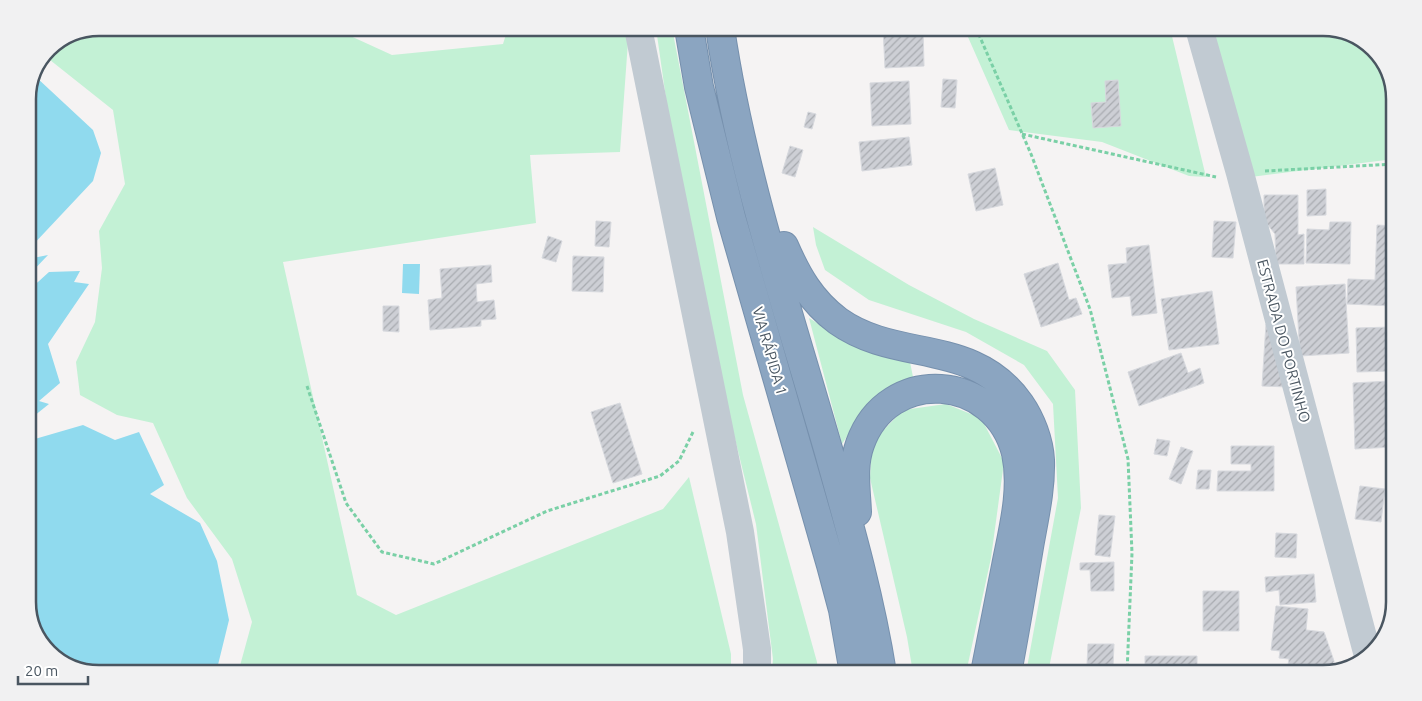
<svg xmlns="http://www.w3.org/2000/svg" width="1422" height="701" font-family="Ubuntu,sans-serif">
<style>
.green{fill:#c3f1d5}
.water{fill:#90daee}
.building{fill:url(#building-hatch);stroke:#d7d9de}
.lines{fill:none;stroke-linecap:round;stroke-linejoin:round}
.highway-casing{stroke:#7690ad;stroke-width:30}
.path{stroke:#7ad0a6;stroke-width:3;stroke-dasharray:4 2.5;stroke-linecap:butt}
.minor{stroke:#c1cad2;stroke-width:28}
.highway{stroke:#8ba5c1;stroke-width:28}
.labels{text-anchor:middle;dominant-baseline:central;stroke-width:4;stroke-linejoin:round;paint-order:stroke}
.street-label{font-size:15px;fill:#4a5661;stroke:#fff}
.rim{fill:none;stroke:#4a5661;stroke-width:2.5}
</style>
<defs>
<pattern id="building-hatch" width="6" height="6" patternUnits="userSpaceOnUse" patternTransform="scale(1.25)"><rect width="6" height="6" fill="#cdcfd5"/><path d="M-1 1l2-2M0 6l6-6M5 7l2-2" fill="none" stroke="#a8abb0"/></pattern>
</defs>
<rect width="100%" height="100%" fill="#f5f3f3"/>
<path class="green" d="M99 28H333L392 55 503 44 508 28H629L620 152 530 155 536 223 283 262 357 595 396 615 663 509 689 477 731 654V673H238L252 622 232 559 187 498 153 423 117 415 80 395 76 362 95 322 102 268 99 231 125 184 113 110 45 56 49 48Z
M656 28H672L743 395 817 662 818 673H772L773 659 756 524 721 382 680 197Z
M964 28H1170L1206 177 1189 176 1102 142 1009 130Z
M1205 28H1323L1354 35 1382 59 1394 95V159L1243 178Z
M813 227 909 285 974 319 1047 351 1075 390 1081 508 1048 673H1026L1058 498 1053 404 1024 365 966 332 869 300 825 270 816 245Z
M809 318 856 347 910 362 913 377 870 401 842 444Z
M946 404 981 418 1004 462 991 558 966 673H913L907 637 870 478 872 442 903 410Z"/>
<path class="water" d="M36 77 93 130 101 153 93 181 30 248 28 259 48 255 28 276V95Z
M403 264H420L419 294 402 293Z
M80 271 74 282 89 284 48 344 60 383 39 401 49 404 29 420 28 425V291L49 272Z
M83 425 115 440 139 432 164 485 150 494 200 523 217 561 229 620 216 673H99L68 666 40 642 28 607V441Z"/>
<path class="building" d="M883 28H923L924 66 885 68Z
M943 79 957 80 955 108 941 107Z
M1118 80 1121 126 1093 128 1091 103 1106 102 1105 81Z
M909 81 911 124 872 126 870 83Z
M808 112 816 114 812 129 804 127Z
M909 137 912 165 862 171 859 142Z
M790 146 803 150 795 177 782 173Z
M995 168 1003 205 976 211 968 174Z
M1326 189V215L1307 216V190Z
M1264 195H1298V235L1304 234V264H1276L1275 234 1264 220Z
M596 221 611 222 609 247 595 246Z
M1214 221 1236 222 1233 258 1212 257Z
M1330 222H1351L1350 264 1306 263 1307 229 1329 230Z
M1377 225 1394 226V306L1347 304 1348 279 1375 280Z
M548 236 562 241 556 262 542 258Z
M1149 245 1157 313 1132 316 1130 296 1112 298 1108 265 1127 263 1126 248Z
M573 256 604 257 603 292 572 291Z
M1058 263 1069 300 1076 298 1082 314 1041 327 1024 274Z
M491 265 492 282 476 284 477 302 494 300 496 319 481 320V326L430 330 428 300 442 298 440 269Z
M1345 284 1349 353 1300 356 1296 287Z
M1212 291 1219 344 1169 350 1161 299Z
M383 306H399V332L383 331Z
M1266 324H1274L1288 387 1262 386Z
M1391 327 1393 371 1357 372 1356 328Z
M1181 353 1188 373 1200 368 1204 383 1139 406 1128 372Z
M1390 381 1393 447 1355 449 1353 383Z
M620 403 642 474 613 483 591 412Z
M1157 439 1170 441 1167 456 1154 454Z
M1231 446H1274V491H1217L1218 471H1251V464H1231Z
M1181 447 1193 451 1181 484 1169 479Z
M1198 470H1211L1209 489H1196Z
M1360 486 1385 489 1381 522 1355 519Z
M1099 515 1115 516 1110 557 1095 555Z
M1276 533 1297 534 1296 558 1275 557Z
M1114 562V591H1091L1090 570H1080V563Z
M1314 574 1316 602 1280 605 1279 590 1266 592 1265 577Z
M1203 591H1239V631H1203Z
M1276 606 1308 609 1306 630 1324 632 1334 661 1333 670 1288 665 1289 659 1279 658 1280 651 1271 650Z
M1088 644H1114L1113 666 1087 665Z
M1145 656H1197V673H1145Z"/>
<g class="lines">
<g class="highway-casing">
<path id="highway" d="M689 28 699 87 731 217 831 565 843 610 854 673
M720 28C741 171 788 310 828 449 849 524 870 597 882 673
M784 246C797 276 811 301 838 321 897 363 973 337 1020 404 1031 420 1039 441 1040 460 1041 489 1034 518 1029 547 1022 589 1015 631 1007 673
M857 512C856 489 852 466 860 444 888 365 996 373 1016 453 1024 490 1013 530 1006 566 999 602 992 638 985 673"/>
</g>
<path class="path" d="M976 28 1031 154 1090 309 1128 459 1132 553 1127 673
M1022 134 1216 177
M1265 171 1394 164
M307 386 346 503 382 552 434 564 547 511 660 476 679 461 693 432"/>
<path class="minor" d="M638 28 740 532 757 649V673
M1199 28 1240 173 1368 656"/>
<use href="#highway" class="highway"/>
</g>
<g class="labels">
<g class="street-label">
<text transform="translate(1284 341) rotate(75)">ESTRADA DO PORTINHO</text>
<text transform="translate(770 351) rotate(74)">VIA RÁPIDA 1</text>
</g>
</g>
<path d="M0 0H1422V701H0ZM99 36H1323A63 63 0 0 1 1386 99V602A63 63 0 0 1 1323 665H99A63 63 0 0 1 36 602V99A63 63 0 0 1 99 36Z" fill="#f1f1f2" fill-rule="evenodd"/>
<path class="rim" d="M99 36H1323A63 63 0 0 1 1386 99V602A63 63 0 0 1 1323 665H99A63 63 0 0 1 36 602V99A63 63 0 0 1 99 36Z"/>
<path d="M18 676v8h70v-8" fill="none" stroke="#4a5661" stroke-width="2.5"/>
<text x="25" y="676" font-size="15" fill="#4a5661" stroke="#ffffff" stroke-width="4" paint-order="stroke">20 m</text>
</svg>
